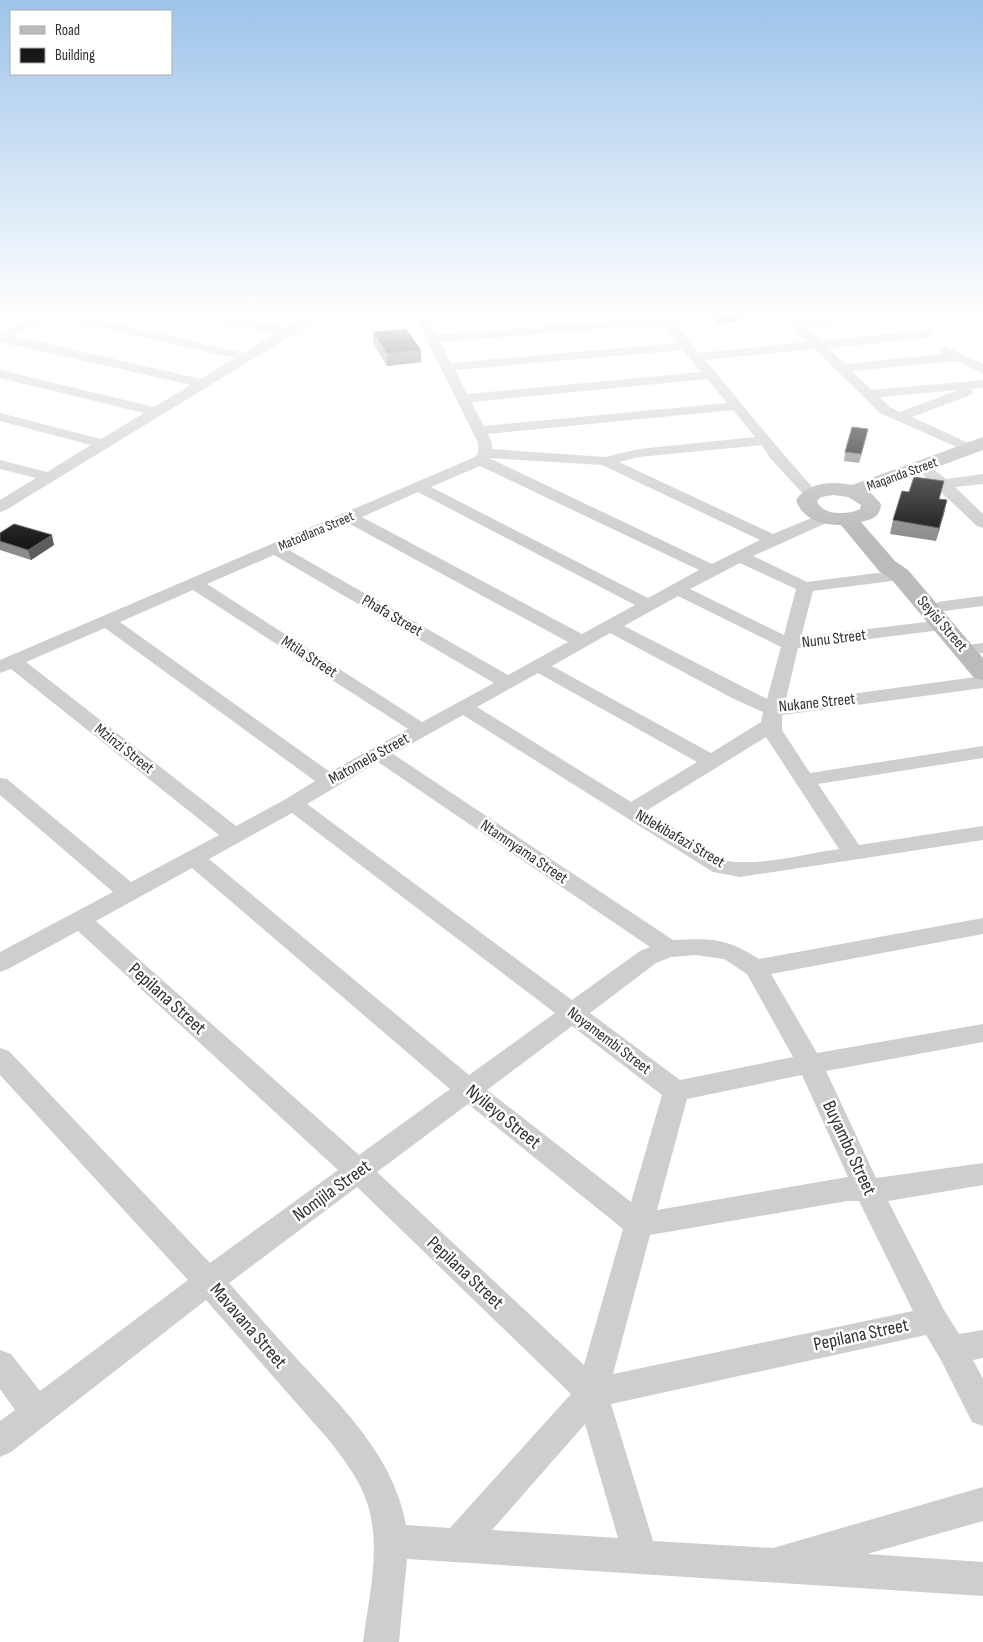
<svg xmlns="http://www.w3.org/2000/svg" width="983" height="1642" font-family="'Sofia Sans Condensed',sans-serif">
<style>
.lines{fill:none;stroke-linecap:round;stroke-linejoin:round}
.street{fill:#cecece;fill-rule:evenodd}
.secondary{fill:#bbb;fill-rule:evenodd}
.wall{fill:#8c8c8c}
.shaded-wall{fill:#5d5d5d}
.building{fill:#181818;stroke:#5d5d5d}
.labels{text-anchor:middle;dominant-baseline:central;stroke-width:5;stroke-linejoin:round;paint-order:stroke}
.far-street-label{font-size:14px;fill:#313131;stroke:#fff}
.street-label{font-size:16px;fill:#313131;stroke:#fff}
.near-street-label{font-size:19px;fill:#313131;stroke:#fff}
</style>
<rect width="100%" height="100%" fill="#fff"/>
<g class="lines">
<path class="street" d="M44 312H63L244 353 276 333 195 316 189 312H212L285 328 311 312H326L292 335 6 510 0 512V500L36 478 0 469V460L47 472 91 445 0 421V413L101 439 144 413 0 378V370L154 407 191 385 0 342V333ZM53 317 235 358 201 379 14 336Z
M413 312H425L437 335 655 317 651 312H664L699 353 808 342 778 312H791L797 318 869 312H905L904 316 900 317 805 325 821 341 926 330 932 334 926 338 828 348 845 364 943 354 939 350 945 346 983 364V373L956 361 852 371 872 390 983 380V388L971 389 973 392 971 395 912 417 975 446 977 449 975 452 970 453 880 413 815 349 705 360C742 403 777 449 816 491L819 494 816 497H806L770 458 762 445 639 457 619 462 773 534 821 514H833L835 517 833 520 753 556 807 582 900 570 906 571 908 575 906 579 900 580 813 591 801 637 943 620 949 621 952 625 949 629 798 648 785 703 983 676V688L782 715V730L810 773 983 746V758L818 784 859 845 983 826V840L740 877 713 872 463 715 393 754 673 940C711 938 727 938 759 959L983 918V934L771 974 817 1053 983 1024V1042L826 1071 876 1178 983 1163V1185L888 1201 944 1310 959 1334 983 1330V1358L973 1360 983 1379V1426L972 1422 941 1360 926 1335 611 1404 653 1541 773 1548 983 1487V1521L867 1554 983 1562V1596L407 1559 399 1642H363C369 1595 383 1543 365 1497 357 1476 342 1457 328 1439L206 1300 11 1452 0 1457V1421L15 1410 0 1389V1350L11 1354 40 1391 188 1280 0 1075V1048L9 1051 210 1263 338 1170 78 931 8 969 0 972V952L113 892 0 795V778L7 779 131 882 219 835 11 669 0 673V660L475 457 478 453V443ZM661 324 677 343 451 363 441 342ZM683 350 701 372 467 394 455 370ZM707 379 727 403 484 426 471 402ZM958 390 900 412 890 407 880 397ZM733 410 755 437 639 449 605 457 492 449V443L488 434ZM489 458 602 465 760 540 712 564ZM480 466 699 570 648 598 431 487ZM418 492 635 605 582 634 362 517ZM348 523 568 642 508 675 287 549ZM274 555 494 683 422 722 207 584ZM740 563 796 589 784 635 690 589ZM193 590 408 729 330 772 120 622ZM678 596 781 647 767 699 624 626ZM105 628 315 781 286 799 236 826 26 662ZM610 633 734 699 763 712 761 722 711 753 552 666ZM538 673 697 762 631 802 477 707ZM766 737 839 849C803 854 763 866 727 861L646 811ZM378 762 650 947 640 951 572 1000 307 804ZM292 813 555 1013 469 1075 209 859ZM192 868 450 1089 359 1155 96 921ZM696 955 724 959 747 974 793 1057 680 1080 590 1013 656 963 671 957ZM572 1026 662 1095 631 1202 487 1090ZM802 1075 848 1177 657 1210 687 1099ZM468 1104 623 1229 584 1365 377 1172ZM357 1187 571 1394 450 1528 406 1525C394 1457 343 1408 298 1360 275 1335 252 1309 229 1283ZM847 1201H859L913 1311 613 1374 650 1235ZM585 1424 618 1538 492 1530Z
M927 466 932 468 946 479 983 474V484L955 487 983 514V528L977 526 922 474 919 471 922 468Z
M983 596V606L944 611 938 610 935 606 938 602 944 601Z
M983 643V653L965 655 959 654 956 650 959 646Z"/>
<path class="secondary" d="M983 437V450L870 492 881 504C880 517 873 519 861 522L895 561 908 570 983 658V680L974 678 892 580 879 571 841 525C822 525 803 520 796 500 808 482 833 481 852 485ZM833 495 848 497 861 505 860 509C848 515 822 516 817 501L821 497Z"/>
</g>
<path class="wall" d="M708 312H740V321L718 323Z
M373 332 421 362 387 366 373 344Z
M866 438 859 463 844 461 845 452Z
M940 499 947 500 936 541 890 534 893 520Z
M0 533 54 545 31 560 0 550Z"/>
<path class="shaded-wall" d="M741 313 740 321 718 323V315Z
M421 350V362L387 366V354Z
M868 429 866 438 859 463 861 454Z
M947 500 944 514 936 541 939 528Z
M52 535 54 545 31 560 28 550Z"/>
<path class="building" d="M716 312H740L741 313 718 315Z
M406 329 421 350 387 354 373 332Z
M852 427 868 429 861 454 845 452Z
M914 477 944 481 939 499 947 500 939 528 893 520 902 491 909 492Z
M14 524 52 535 28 550 0 541V533Z"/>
<linearGradient id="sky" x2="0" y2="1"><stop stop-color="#9dc4ea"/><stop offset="0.58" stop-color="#fff"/><stop offset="1" stop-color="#fff" stop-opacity="0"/></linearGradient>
<rect width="983" height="542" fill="url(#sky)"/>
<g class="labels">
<g class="far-street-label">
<text transform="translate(902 474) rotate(-20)">Maqanda Street</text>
<text transform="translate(316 531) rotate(-23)">Matodlana Street</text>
</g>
<g class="street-label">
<text transform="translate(392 616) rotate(30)">Phafa Street</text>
<text transform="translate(942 624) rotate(49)">Seyisi Street</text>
<text transform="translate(834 639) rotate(-7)">Nunu Street</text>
<text transform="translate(309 657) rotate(33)">Mtila Street</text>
<text transform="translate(817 703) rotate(-6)">Nukane Street</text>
<text transform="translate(124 749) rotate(38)">Mzinzi Street</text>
<text transform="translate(369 759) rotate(-29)">Matomela Street</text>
<text transform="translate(680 839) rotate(30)">Ntlekibafazi Street</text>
<text transform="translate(524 852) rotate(34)">Ntamnyama Street</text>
<text transform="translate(609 1041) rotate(37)">Noyamembi Street</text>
</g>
<g class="near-street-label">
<text transform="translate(167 999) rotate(42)">Pepilana Street</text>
<text transform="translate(503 1117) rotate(39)">Nyileyo Street</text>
<text transform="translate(849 1148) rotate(65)">Buyambo Street</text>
<text transform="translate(332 1191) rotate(-36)">Nomjila Street</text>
<text transform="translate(465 1273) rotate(43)">Pepilana Street</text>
<text transform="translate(248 1326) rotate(49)">Mavavana Street</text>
<text transform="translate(861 1335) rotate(-12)">Pepilana Street</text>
</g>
</g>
<rect x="10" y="10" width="162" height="65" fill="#ffffff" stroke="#adadad"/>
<rect x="20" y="26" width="25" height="8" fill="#bbbbbb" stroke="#adadad"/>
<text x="55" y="35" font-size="15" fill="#313131">Road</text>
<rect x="20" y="48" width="25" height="15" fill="#181818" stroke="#adadad"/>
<text x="55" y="60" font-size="15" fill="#313131">Building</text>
</svg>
